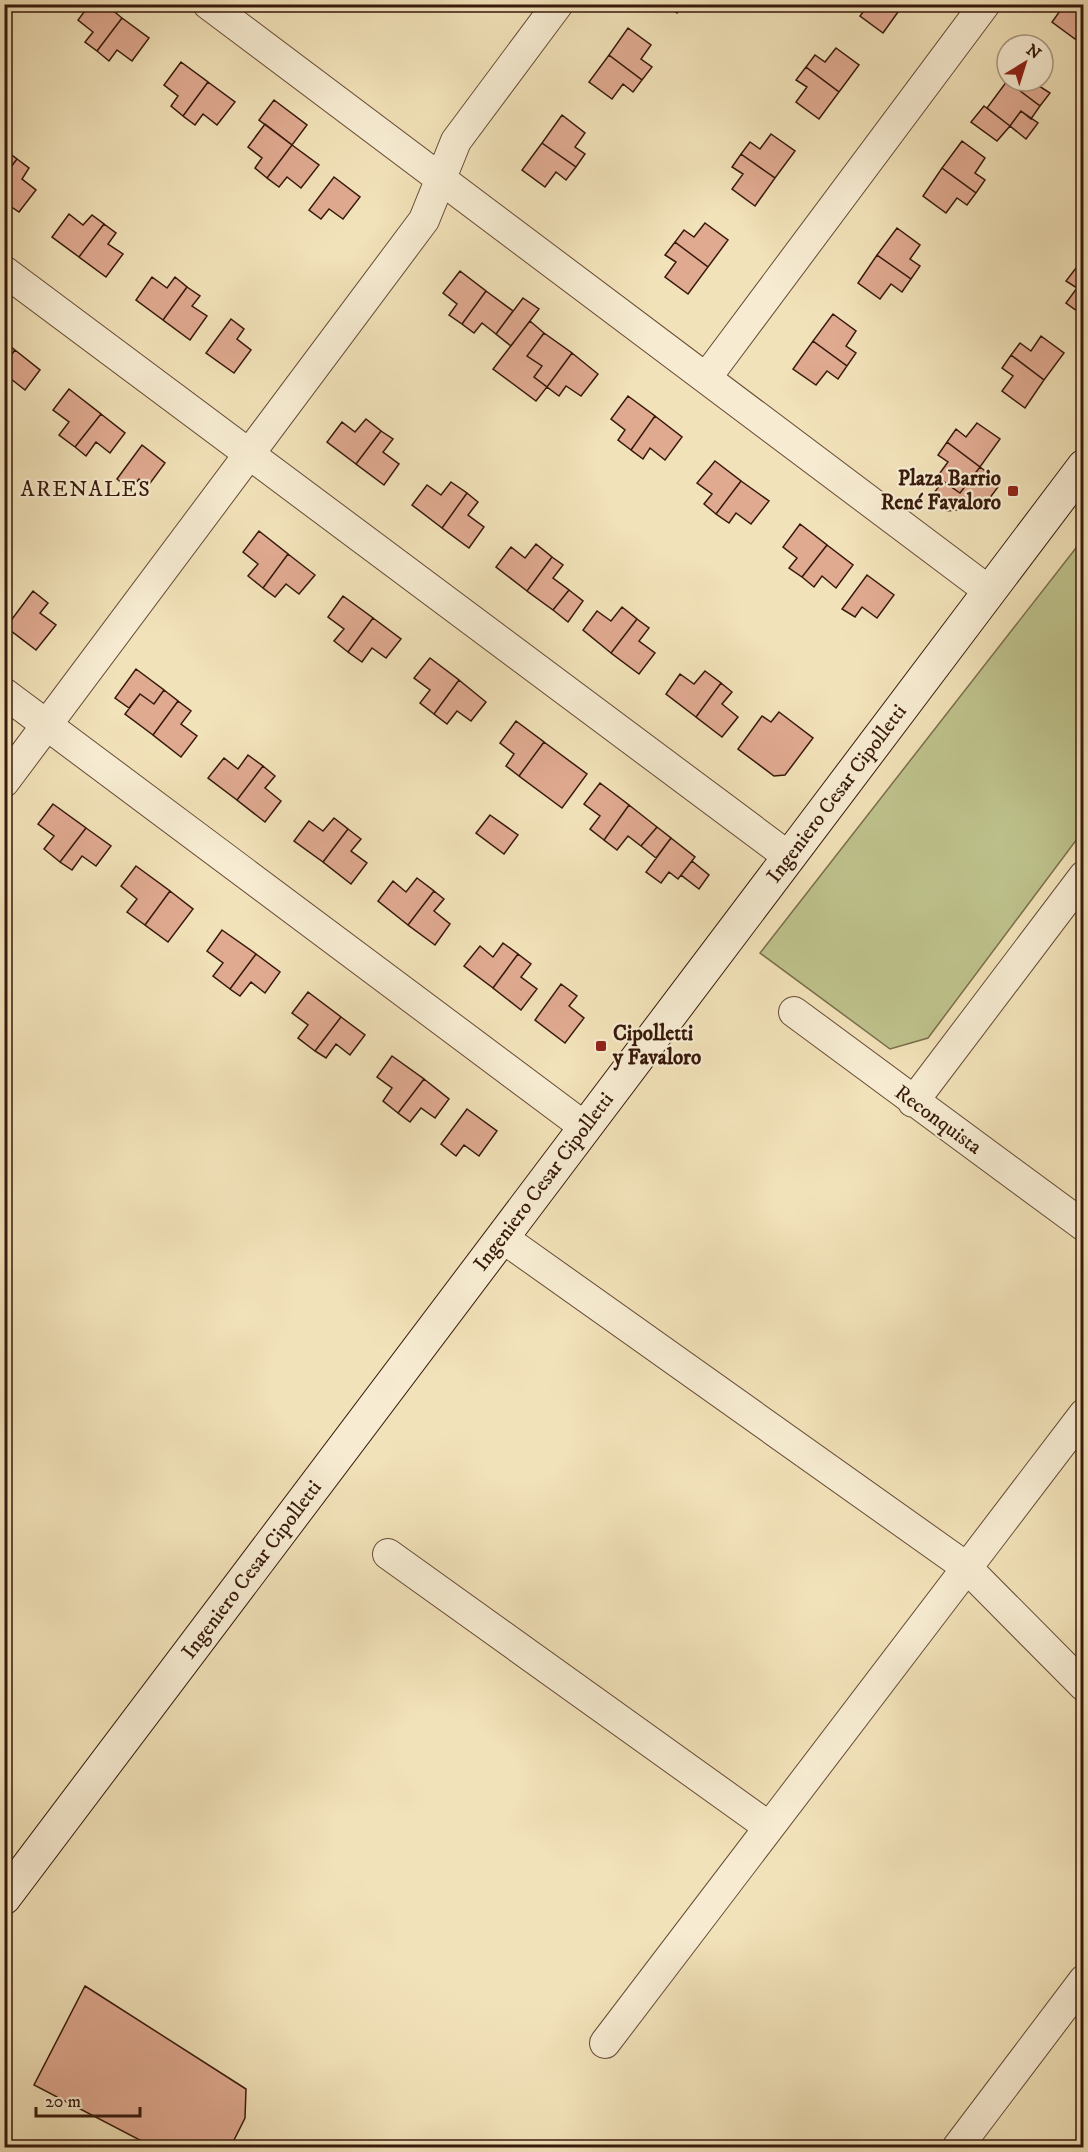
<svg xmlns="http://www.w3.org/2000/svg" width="1088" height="2152" font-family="'IM FELL DW Pica',serif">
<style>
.green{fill:#bec28c;stroke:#7a6e4c;stroke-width:1.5}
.building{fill:#e0aa91;stroke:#37190b;stroke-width:1.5}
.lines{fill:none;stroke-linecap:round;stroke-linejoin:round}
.street-casing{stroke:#664b36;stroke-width:32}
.secondary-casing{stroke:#37190b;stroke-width:35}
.street{stroke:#f7ecd2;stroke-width:30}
.secondary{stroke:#f7ecd2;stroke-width:33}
.poi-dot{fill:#8f2418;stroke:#f7ecd2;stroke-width:2}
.labels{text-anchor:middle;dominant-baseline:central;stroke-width:4.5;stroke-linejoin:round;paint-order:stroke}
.poi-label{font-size:21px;font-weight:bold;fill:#37190b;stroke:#f7ecd2;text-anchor:end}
.street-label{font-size:21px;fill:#37190b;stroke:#f7ecd2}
.neighbourhood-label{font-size:22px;letter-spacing:1.5px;fill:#37190b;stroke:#f7ecd2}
</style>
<rect width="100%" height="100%" fill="#f2e2b9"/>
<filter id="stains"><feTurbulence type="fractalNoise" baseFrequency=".00333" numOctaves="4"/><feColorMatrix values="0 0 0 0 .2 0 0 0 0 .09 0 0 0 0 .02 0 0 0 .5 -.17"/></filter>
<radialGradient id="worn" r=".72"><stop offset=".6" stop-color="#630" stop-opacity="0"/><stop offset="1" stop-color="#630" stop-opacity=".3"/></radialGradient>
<path class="green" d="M1083 539V831L928 1038 890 1049 760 953Z"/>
<path class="building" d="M90 4H105L122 18 97 51 85 42 93 32 78 20Z
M665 4H683L677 13Z
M869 4H902L903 5 883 33 860 16Z
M1065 4H1084V28L1075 39 1052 22Z
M122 18 149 38 132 61 117 50 109 61 97 51Z
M628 28 651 45 641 59 652 67 642 80 609 55Z
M836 48 859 65 839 92 806 67 815 55 825 62Z
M609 55 642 80 633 92 623 84 612 99 589 82Z
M181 62 208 82 183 116 171 106 178 96 164 85Z
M806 67 839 92 819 119 796 102 807 87 796 80Z
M1007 81 1040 106 1031 119 1021 111 1010 126 987 108Z
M1007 81H1042L1039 86 1050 93 1040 106Z
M208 82 235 102 217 125 203 114 195 125 183 116Z
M274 100 307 125 292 145 259 120Z
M984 106 1010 126 997 141 971 122Z
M1021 111 1038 123 1026 139 1010 126Z
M562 115 585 133 575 147 585 154 576 167 542 143Z
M265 124 292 145 267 178 255 168 262 158 248 147Z
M771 134 795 151 775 178 741 154 750 142 760 149Z
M962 141 985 158 975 173 985 180 976 193 942 168Z
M542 143 576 167 566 180 556 172 545 187 522 170Z
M292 145 319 165 301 188 287 177 279 187 267 178Z
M5 150 17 159 4 176V150Z
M741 154 775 178 755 206 732 189 743 174 732 167Z
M17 159 29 168 22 179 36 190 19 212 4 202V176Z
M942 168 976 193 967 205 957 198 946 213 923 196Z
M334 177 360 197 343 219 329 209 321 219 309 210Z
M69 214 83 225 92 215 104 224 79 257 52 237Z
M705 223 728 240 708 267 675 242 684 230 694 237Z
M104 224 116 233 108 244 123 254 106 277 79 257Z
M897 228 920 245 910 259 920 266 911 279 877 255Z
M675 242 708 267 688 294 665 277 676 262 665 255Z
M877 255 911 279 902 292 891 284 880 299 858 283Z
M1084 258V274L1076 268Z
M1076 268 1084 274V316L1066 303 1077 288 1066 281Z
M460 271 486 291 462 324 449 315 457 304 443 293Z
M152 277 167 288 175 277 187 287 163 320 136 300Z
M187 287 200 296 192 306 207 316 190 340 163 320Z
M486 291 513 311 496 334 482 323 474 333 462 324Z
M523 298 539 309 511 346 496 334Z
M833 314 856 331 846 346 856 353 847 366 813 341Z
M231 319 244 329 237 339 251 350 234 373 206 353Z
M530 321 544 333 527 356 542 366 534 377 547 387 536 401 493 369Z
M544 333 572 353 547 387 534 377 542 366 527 356Z
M1041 336 1064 353 1044 380 1011 355 1020 343 1031 351Z
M4 341 15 350 4 364Z
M813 341 847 366 838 379 827 371 816 385 793 369Z
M15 350 40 370 25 390 11 379 4 388V364Z
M572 353 598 374 581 396 566 386 559 396 547 387Z
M1011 355 1044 380 1025 408 1002 391 1013 376 1002 368Z
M69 389 101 414 75 447 59 435 69 422 53 410Z
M628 396 655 416 631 450 618 440 625 430 611 419Z
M101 414 125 433 110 453 96 442 86 456 75 447Z
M655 416 682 437 665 460 650 448 643 459 631 450Z
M366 419 381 431 356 464 327 442 342 422 355 432Z
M977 423 1000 439 980 467 947 442 956 429 966 437Z
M381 431 393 439 383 452 399 464 384 485 356 464Z
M947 442 980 467 960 493 937 477 948 462 938 455Z
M142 445 165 463 148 486 139 479 130 490 117 479Z
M715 461 741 481 716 514 704 504 712 494 697 483Z
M980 467 1001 483 983 507 947 511 930 498 943 481 960 493Z
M741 481 769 501 751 524 736 513 729 523 716 514Z
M451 482 467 493 442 528 412 505 427 485 441 495Z
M467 493 478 502 468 515 484 527 469 548 442 528Z
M800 524 827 545 802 577 789 568 797 558 783 547Z
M259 531 288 554 263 588 248 576 258 564 243 552Z
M536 544 552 557 527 591 496 567 511 547 525 558Z
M827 545 853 565 836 588 822 576 814 587 802 577Z
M288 554 315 575 299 594 286 584 275 597 263 588Z
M552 557 563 565 553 578 569 590 553 610 527 591Z
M867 575 894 595 877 618 862 607 855 617 842 609Z
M569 590 583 601 568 622 553 610Z
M33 591 48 603 40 613 56 625 36 650 6 627Z
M343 596 373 618 348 652 334 641 344 629 328 617Z
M622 607 637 619 611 653 583 630 597 611 611 621Z
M373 618 401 639 386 658 372 648 362 662 348 652Z
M637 619 649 628 639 641 655 653 639 674 611 653Z
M430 658 459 680 434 714 420 703 430 690 414 678Z
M136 669 164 690 154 704 140 694 129 708 115 698Z
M705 671 721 683 696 717 666 694 680 674 694 684Z
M459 680 486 702 471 721 457 711 447 724 434 714Z
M721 683 732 692 722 704 738 717 722 737 696 717Z
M164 690 178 701 153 735 125 714 140 694 154 704Z
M178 701 191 711 181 724 197 736 181 757 153 735Z
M779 712 813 738 785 775 774 776 738 749 762 716 771 722Z
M516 721 544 742 519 776 506 766 514 754 500 743Z
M544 742 587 774 562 808 519 776Z
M248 755 263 766 237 800 208 778 224 758 238 769Z
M263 766 275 776 265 788 281 801 265 822 237 800Z
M600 783 629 805 604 840 590 829 600 816 584 804Z
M53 804 86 828 60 862 44 849 54 836 38 824Z
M629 805 657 827 641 846 628 836 617 850 604 840Z
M490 815 518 835 504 854 476 833Z
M334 818 348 829 323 862 294 841 309 821 323 831Z
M657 827 671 838 656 858 641 846Z
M86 828 111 846 96 866 82 856 72 870 60 862Z
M348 829 361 839 351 851 367 863 351 884 323 862Z
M671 838 695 857 678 879 669 872 661 883 646 872Z
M692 861 709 875 699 889 681 875Z
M136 866 170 891 145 925 127 912 137 899 121 886Z
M417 878 434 891 408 925 378 901 393 881 406 892Z
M170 891 193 909 168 942 145 925Z
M434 891 444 899 434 911 450 924 435 945 408 925Z
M222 930 256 954 230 989 213 976 223 963 207 951Z
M503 943 518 954 493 988 464 966 480 946 493 957Z
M256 954 280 972 265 993 251 982 240 996 230 989Z
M518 954 531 964 521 977 537 989 521 1010 493 988Z
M561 984 577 996 569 1006 584 1018 565 1043 535 1020Z
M308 992 341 1017 315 1051 298 1038 308 1025 292 1013Z
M341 1017 365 1035 350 1055 336 1044 326 1058 315 1051Z
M392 1056 424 1079 398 1113 383 1101 392 1088 377 1077Z
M424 1079 449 1099 435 1118 421 1108 410 1122 398 1113Z
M467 1109 497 1131 479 1156 464 1145 456 1156 441 1144Z
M85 1986 246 2089 245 2118 230 2148H155L34 2085Z"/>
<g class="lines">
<g class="street-casing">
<path id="street" d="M208 4 989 591
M4 271 789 857
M706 378 985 4
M4 693 586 1128
M4 782 424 220 456 141 558 4
M794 1012 1084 1226
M913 1102 1084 876
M503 1238 966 1567 1084 1686
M388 1554 769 1827
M605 2043 1084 1414
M957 2148 1084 1980"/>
</g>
<g class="secondary-casing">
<path id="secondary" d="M4 1898 1084 466"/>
</g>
<use href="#street" class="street"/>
<use href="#secondary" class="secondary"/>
</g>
<g class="poi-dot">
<rect x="1007" y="485" width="12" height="12" rx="3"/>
<rect x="595" y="1040" width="12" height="12" rx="3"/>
</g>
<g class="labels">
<g class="poi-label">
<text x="1001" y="479">Plaza Barrio<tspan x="1001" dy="24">René Favaloro</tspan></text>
<text x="613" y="1034" text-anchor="start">Cipolletti<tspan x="613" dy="24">y Favaloro</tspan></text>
</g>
<g class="street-label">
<text transform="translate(837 794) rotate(-53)">Ingeniero Cesar Cipolletti</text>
<text transform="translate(938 1120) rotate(36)">Reconquista</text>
<text transform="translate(544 1182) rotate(-53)">Ingeniero Cesar Cipolletti</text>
<text transform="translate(252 1570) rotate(-53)">Ingeniero Cesar Cipolletti</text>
</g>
<g class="neighbourhood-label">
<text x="86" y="489">ARENALES</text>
</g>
</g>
<rect width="1088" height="2152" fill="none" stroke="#f2e2b9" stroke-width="24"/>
<rect x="6" y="6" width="1076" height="2140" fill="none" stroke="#37190b" stroke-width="3"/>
<rect x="12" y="12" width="1064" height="2128" fill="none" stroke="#37190b" stroke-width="1.5"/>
<g transform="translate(1025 63) rotate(38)"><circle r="28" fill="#f7ecd2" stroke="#aa9882" stroke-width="1.5"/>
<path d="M0-4.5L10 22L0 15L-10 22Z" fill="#8f2418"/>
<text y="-9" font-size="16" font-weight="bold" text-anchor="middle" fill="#37190b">N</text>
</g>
<path d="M36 2107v9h104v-9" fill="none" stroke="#37190b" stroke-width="3"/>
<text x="45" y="2107" font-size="18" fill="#37190b" stroke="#f7ecd2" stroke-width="4.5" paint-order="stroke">20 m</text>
<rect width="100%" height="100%" filter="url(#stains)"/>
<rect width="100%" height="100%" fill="url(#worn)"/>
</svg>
